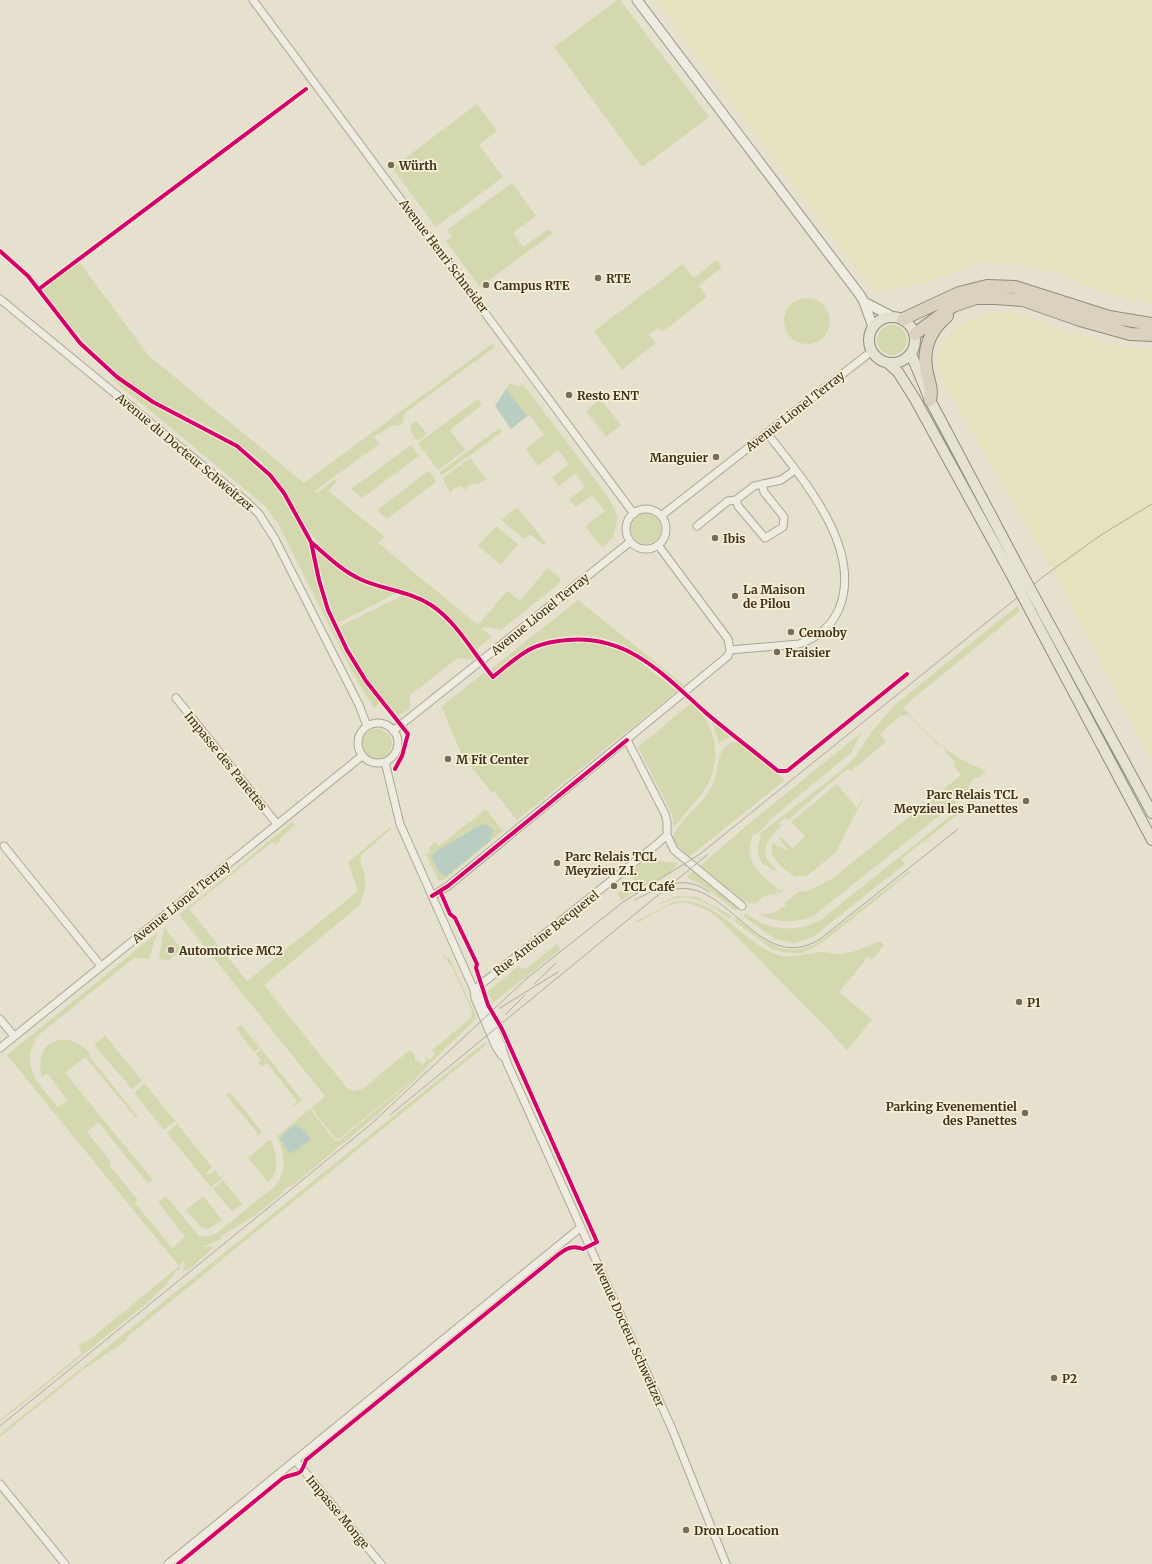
<svg xmlns="http://www.w3.org/2000/svg" width="1152" height="1564" font-family="Merriweather,serif">
<style>
.farmland{fill:#e7e2be}
.green{fill:#d4d8af}
.water{fill:#b9cdc2}
.lines{fill:none;stroke-linecap:round;stroke-linejoin:round}
.street-casing{stroke:#aca696;stroke-width:9}
.secondary-casing{stroke:#9b9587;stroke-width:11}
.primary-casing{stroke:#918b7e;stroke-width:12}
.highway-casing{stroke:#918b7e;stroke-width:14}
.street{stroke:#eeebe0;stroke-width:7}
.secondary{stroke:#eeebe0;stroke-width:9}
.primary{stroke:#e6e2d1;stroke-width:10}
.highway{stroke:#dad2bf;stroke-width:12}
.tram{stroke:#aeaba1;stroke-width:1}
.primary-bridge-casing{stroke:#918b7e;stroke-width:12;stroke-linecap:butt}
.primary-bridge{stroke:#e6e2d1;stroke-width:10}
.cycleway-casing{stroke:#f8f0d4;stroke-width:6}
.cycleway{stroke:#d6006c;stroke-width:4}
.poi-dot{fill:#786d5c;stroke:#f8f0d4;stroke-width:1.5}
.labels{text-anchor:middle;dominant-baseline:central;stroke-width:3.5;stroke-linejoin:round;paint-order:stroke}
.poi-label{font-size:12px;font-weight:bold;fill:#3c2f1e;stroke:#f8f0d4;text-anchor:start}
.street-label{font-size:12px;fill:#3c2f1e;stroke:#f8f0d4}
</style>
<rect width="100%" height="100%" fill="#e6e1ce"/>
<path class="farmland" d="M656 0H1152V304L1106 293 1055 272 1019 264 977 263 927 282 874 292Z
M1011 311 1063 330 1119 346 1152 350V763L1065 592 940 377 938 351 957 325 983 314Z"/>
<path class="green" d="M617 0H620L709 117 642 167 554 47Z
M477 104 497 131 479 145 503 177 436 227 392 168Z
M512 183 536 216 513 233 523 247 549 229 553 233 480 287 446 241 452 236 447 230Z
M716 260 722 267 699 286 707 297 662 332 658 328 649 334 656 343 622 370 594 331 683 264 694 278Z
M79 262 149 356 304 483 492 344 495 347 406 412 404 416 402 424 398 426 397 424 393 426 392 425 374 437 379 444 315 491 317 493 335 479 336 482 328 491 385 537 378 543 478 625 507 591 520 601 547 568 561 579 559 584 501 630C495 629 487 626 481 628L492 637 475 650C460 631 447 610 425 598 409 590 391 587 373 582 359 577 346 569 334 559 300 531 290 487 256 457 224 429 181 416 145 394 102 368 73 329 42 289Z
M784 321a23 23 0 1 1 46 0a23 23 0 1 1-46 0Z
M877 340a15 15 0 1 1 30 0a15 15 0 1 1-30 0Z
M114 378 155 406 226 442 251 459 276 486 306 539 324 602 334 628 355 669 380 702 374 708 355 677 277 522 265 506 113 380Z
M510 383 518 387 523 384 608 497 618 516 613 537 602 548 585 526 605 511 592 495 576 507 569 499 585 487 575 473 559 486 552 477 569 464 558 450 538 466 526 449 544 435 530 415 527 416 506 389Z
M478 399 482 405 450 430 465 450 438 470 418 443Z
M600 399 621 425 606 437 586 411Z
M416 420 427 434 417 441 412 433 410 425Z
M499 428 502 432 441 476 440 472Z
M411 445 419 456 362 498 351 489Z
M470 458 486 479 479 484 468 485 465 490 461 486 454 488 450 493 443 478Z
M428 471 431 472 436 482 387 519 377 510Z
M516 508H518L546 543 543 545 530 534 524 539 501 520Z
M631 529a15 15 0 1 1 30 0a15 15 0 1 1-30 0Z
M496 526 518 544 501 565 478 546Z
M313 546C341 572 360 584 397 593L336 624Z
M403 595C439 607 454 631 477 659L458 658 410 695V709L397 716 364 674 339 627Z
M578 600 684 685 681 688C664 674 647 658 627 647 600 632 558 632 531 646 518 654 506 664 494 673L491 669Z
M1017 606 1020 611 903 707C924 732 954 761 986 770L980 777 973 779 964 796 812 917C793 923 777 923 759 914L774 913 786 905 785 903 798 892 808 891 833 878 961 775 954 766 956 764 942 746 937 744 907 714 903 716 901 715 880 734 886 742 851 771 847 769 788 820 786 817 779 823 781 826C766 840 757 853 776 869L774 871 765 864 764 866C757 857 756 847 761 837L759 836 763 831 842 770 856 756 872 731 896 704Z
M584 641 615 647 630 654 677 691 517 820 494 791 492 793 462 755 444 713 445 712 441 707 486 671 493 679C526 654 541 643 584 641Z
M691 703C715 723 722 756 708 784 699 800 684 814 673 828V818L670 810 638 747Z
M711 719H712L732 736 719 743Z
M362 744a15 15 0 1 1 30 0a15 15 0 1 1-30 0Z
M862 732 851 753 768 821 769 822 757 834 754 833C740 861 762 876 781 891L783 889 784 890 781 893 777 891 776 892 778 895 771 894 767 896 765 895 757 903 754 904 743 901 700 866 751 822Z
M734 742H740L785 780 689 857 673 841V836C682 817 704 804 713 784 720 768 715 748 734 742Z
M837 784 857 808 864 794 862 801 836 852 808 875 795 877C786 869 764 857 774 842L778 848 781 846 787 851 788 849 779 839 781 837 793 849 805 836 791 822Z
M977 795 979 798 901 859 905 864 814 936 805 940 794 943 775 939 743 916 746 913C769 932 796 933 822 919Z
M486 809 503 831 444 880 439 881 426 854 430 852 429 847 435 842 439 846Z
M292 822 295 825 280 838V841L275 845 272 842 189 909 247 981 358 891 348 862 390 827 391 829 361 855C359 864 364 869 365 877 366 885 363 899 359 906L264 985 346 1087 352 1091 362 1089 410 1050 415 1056V1060L418 1061 422 1065 427 1061 424 1057 425 1056 429 1060 435 1054 432 1050 471 1018 472 1011 452 967 443 956 445 955 447 959 449 957 477 1018 418 1075 340 1138 336 1139 311 1108 325 1096 179 915Z
M659 861 678 863 670 873 639 890H637L622 900 617 894 635 880 630 876 640 864Z
M694 870 738 908 736 911 702 885 688 878V876Z
M910 870 911 872 823 942 803 953H788L772 949 734 921 736 918C763 939 784 962 818 942Z
M677 896 697 897 732 916 730 919C714 908 698 895 678 898 672 899 663 904 658 904Z
M686 901C720 905 740 936 768 951 789 962 801 953 822 952 828 952 837 956 843 954 855 952 868 946 880 941L884 945 872 960 868 957 839 992 872 1019 847 1051 827 1028 715 915C680 894 670 903 638 923L636 921 673 902Z
M164 927 182 950 169 960 159 959Z
M157 933 149 959 134 958 40 1034 34 1040 36 1041C28 1052 28 1065 35 1077L34 1078 58 1107 67 1100 47 1073 42 1077C32 1040 67 1027 91 1054L89 1056 138 1117 136 1118 85 1057 65 1073 153 1180 148 1184 98 1122 87 1132 111 1162 109 1165 138 1200 135 1203 172 1248 185 1237 158 1202 166 1196 198 1235C212 1241 220 1230 230 1222H232V1221L276 1185C288 1169 284 1153 277 1136L310 1109 335 1141 340 1140 433 1063 376 1116 292 1186 285 1189 283 1193 257 1214 220 1237 221 1239 203 1247H214L191 1268 183 1272 185 1264 184 1261 180 1264V1269L177 1270 165 1286 143 1307H140L141 1308 0 1422V1420L82 1353 78 1346 93 1337 179 1266 7 1055Z
M557 944 561 949 493 1003 487 992 519 966 522 969 527 968Z
M241 1025 260 1048 254 1052 236 1029Z
M105 1035 142 1081 132 1089 94 1045Z
M484 1043 486 1045 127 1337 126 1341 84 1369 0 1437V1434Z
M261 1049 302 1100 294 1106 293 1105 297 1101 267 1063 262 1067 258 1062 261 1060 256 1054Z
M145 1084 175 1121 164 1130 134 1093Z
M230 1092 262 1132 254 1138 258 1134 226 1095Z
M177 1124 212 1167 206 1173 209 1175 215 1170 222 1179 211 1187 167 1133Z
M269 1140 272 1141C276 1155 281 1171 268 1182L248 1158Z
M223 1180 242 1204 232 1212 213 1189Z
M203 1196 222 1220 208 1229 200 1226 186 1210Z"/>
<path class="water" d="M506 389 527 416 511 429 495 406Z
M485 824 494 830 490 841 446 876 440 873 432 859 434 853 480 825Z
M297 1124 310 1137V1140L290 1154 280 1139 285 1132Z"/>
<g class="lines">
<g class="street-casing">
<path id="street" d="M253 0 634 514
M0 299 247 502 259 514 275 539 359 705 367 726
M736 500 738 506 765 538 783 527 784 517 764 492 762 484
M626 529a20 20 0 1 1 40 0a20 20 0 1 1-40 0Z
M661 516 872 351
M697 526 728 501 736 500 754 486 781 480 795 470
M730 650 799 644C817 638 831 627 839 609 864 548 801 477 767 433
M176 698 277 824
M358 743a20 20 0 1 1 40 0a20 20 0 1 1-40 0Z
M393 731 630 542
M385 762 400 824 474 990 475 998 496 1047 502 1056
M667 835 674 850 742 906
M4 846 101 966
M432 896 448 886 728 656 730 650 728 639 658 545
M474 990 480 996 501 1044 507 1063 672 1429 726 1564
M474 990 656 845 667 835V822L665 814 627 740
M0 1019 14 1036
M0 1048 362 756
M295 1460 381 1564
M0 1484 65 1564
M168 1564 580 1228"/>
</g>
<g class="secondary-casing">
<path id="secondary" d="M637 0 860 295 864 302 873 327
M864 302 891 316"/>
</g>
<g class="primary-casing">
<path id="primary" d="M869 340a23 23 0 1 1 46 0a23 23 0 1 1-46 0Z
M911 354 930 400 1019 568
M888 363 898 372 915 399 1011 574
M1039 605 1152 813
M1031 612 1152 840"/>
</g>
<g class="highway-casing">
<path id="highway" d="M903 319 959 293 987 286 1015 287 1109 317 1152 324
M915 334 953 306 976 298H995L1023 300 1080 320 1130 334 1152 335
M930 400C933 386 927 380 926 367 923 347 932 329 947 316"/>
</g>
<use href="#street" class="street"/>
<use href="#secondary" class="secondary"/>
<use href="#primary" class="primary"/>
<use href="#highway" class="highway"/>
<path class="tram" d="M666 892C725 867 757 979 820 939L958 829
M635 900C660 887 684 873 709 892
M534 984 556 963
M500 1008 558 972
M505 1015 525 995
M390 1115 707 855
M0 1426 370 1125 526 979 623 902 700 854 1044 576 1101 535 1152 504"/>
<g class="primary-bridge-casing">
<path id="primary-bridge" d="M1019 568 1039 605
M1011 574 1031 612"/>
</g>
<use href="#primary-bridge" class="primary-bridge"/>
<g class="cycleway-casing">
<path id="cycleway" d="M0 251 28 276 80 343 117 377 153 402 237 446 270 475 284 493 311 542 319 580 328 610 347 650 366 681 408 734 402 756 395 769
M39 289 306 89
M311 542C326 555 342 571 362 580 385 590 409 591 431 605 457 622 473 653 493 677 504 668 515 658 527 651 538 644 555 641 568 640 628 635 663 674 705 712 728 732 754 751 778 771H787L907 674
M432 896 448 886 627 740
M178 1564 283 1478C297 1471 300 1479 306 1460L559 1254C567 1248 573 1245 583 1249L597 1242 502 1029 488 1005 476 968 477 964 455 918 450 914 440 891"/>
</g>
<use href="#cycleway" class="cycleway"/>
</g>
<g class="poi-dot">
<circle cx="391" cy="165" r="4"/>
<circle cx="598" cy="278" r="4"/>
<circle cx="486" cy="285" r="4"/>
<circle cx="569" cy="395" r="4"/>
<circle cx="716" cy="457" r="4"/>
<circle cx="715" cy="538" r="4"/>
<circle cx="735" cy="596" r="4"/>
<circle cx="791" cy="632" r="4"/>
<circle cx="777" cy="652" r="4"/>
<circle cx="448" cy="759" r="4"/>
<circle cx="1026" cy="801" r="4"/>
<circle cx="557" cy="863" r="4"/>
<circle cx="614" cy="886" r="4"/>
<circle cx="171" cy="950" r="4"/>
<circle cx="1019" cy="1002" r="4"/>
<circle cx="1025" cy="1113" r="4"/>
<circle cx="1054" cy="1378" r="4"/>
<circle cx="686" cy="1530" r="4"/>
</g>
<g class="labels">
<g class="poi-label">
<text x="399" y="165">Würth</text>
<text x="606" y="278">RTE</text>
<text x="494" y="285">Campus RTE</text>
<text x="577" y="395">Resto ENT</text>
<text x="708" y="457" text-anchor="end">Manguier</text>
<text x="723" y="538">Ibis</text>
<text x="743" y="589">La Maison<tspan x="743" dy="14">de Pilou</tspan></text>
<text x="799" y="632">Cemoby</text>
<text x="785" y="652">Fraisier</text>
<text x="456" y="759">M Fit Center</text>
<text x="1018" y="794" text-anchor="end">Parc Relais TCL<tspan x="1018" dy="14">Meyzieu les Panettes</tspan></text>
<text x="565" y="856">Parc Relais TCL<tspan x="565" dy="14">Meyzieu Z.I.</tspan></text>
<text x="622" y="886">TCL Café</text>
<text x="179" y="950">Automotrice MC2</text>
<text x="1027" y="1002">P1</text>
<text x="1017" y="1106" text-anchor="end">Parking Evenementiel<tspan x="1017" dy="14">des Panettes</tspan></text>
<text x="1062" y="1378">P2</text>
<text x="694" y="1530">Dron Location</text>
</g>
<g class="street-label">
<text transform="translate(444 256) rotate(53)">Avenue Henri Schneider</text>
<text transform="translate(795 411) rotate(-38)">Avenue Lionel Terray</text>
<text transform="translate(185 452) rotate(40)">Avenue du Docteur Schweitzer</text>
<text transform="translate(540 614) rotate(-39)">Avenue Lionel Terray</text>
<text transform="translate(226 761) rotate(51)">Impasse des Panettes</text>
<text transform="translate(181 902) rotate(-39)">Avenue Lionel Terray</text>
<text transform="translate(546 933) rotate(-38)">Rue Antoine Becquerel</text>
<text transform="translate(629 1334) rotate(66)">Avenue Docteur Schweitzer</text>
<text transform="translate(338 1512) rotate(50)">Impasse Monge</text>
</g>
</g>
</svg>
